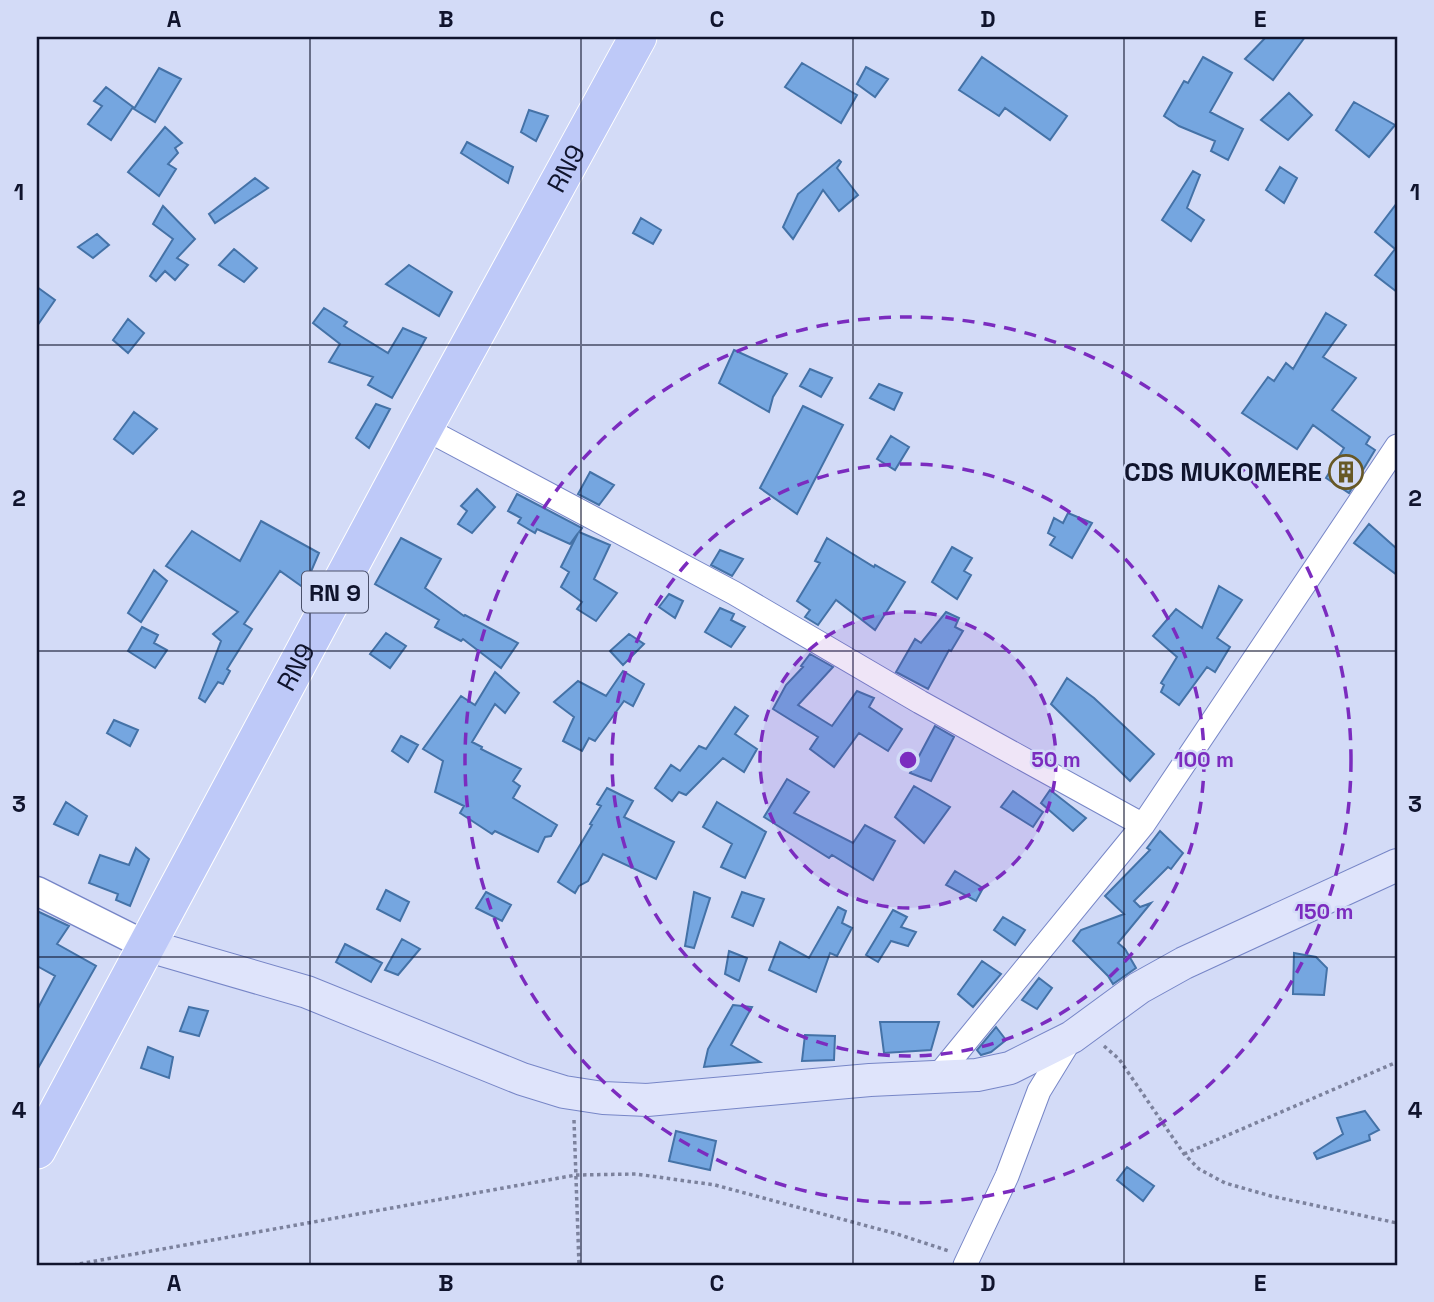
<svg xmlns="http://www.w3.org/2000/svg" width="1434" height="1302" font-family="'Space Grotesk',sans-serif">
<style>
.building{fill:#75a6e0;stroke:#4472a7;stroke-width:2}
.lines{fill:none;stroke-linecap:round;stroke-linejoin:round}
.minor-casing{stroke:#7786c7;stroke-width:25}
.tertiary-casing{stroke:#7786c7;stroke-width:31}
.secondary-casing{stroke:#7786c7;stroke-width:34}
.primary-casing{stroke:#fff;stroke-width:39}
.path{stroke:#7c829d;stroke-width:3.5;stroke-dasharray:3.5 3.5;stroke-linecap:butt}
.minor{stroke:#fff;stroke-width:23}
.tertiary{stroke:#fff;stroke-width:28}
.secondary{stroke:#dfe4fb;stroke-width:32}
.primary{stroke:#bec9f8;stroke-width:37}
.grid{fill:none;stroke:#10142d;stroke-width:2;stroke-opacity:0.55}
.ring{fill:none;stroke:#7b2cbf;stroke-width:3.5;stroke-dasharray:12 9}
.labels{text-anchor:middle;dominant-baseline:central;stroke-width:5;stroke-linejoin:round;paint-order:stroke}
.shield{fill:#d3dbf7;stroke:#4a506a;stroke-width:2}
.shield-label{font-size:24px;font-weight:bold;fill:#10142d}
.street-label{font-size:26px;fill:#10142d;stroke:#d3dbf7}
.poi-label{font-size:26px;font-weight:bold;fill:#10142d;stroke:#d3dbf7;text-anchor:end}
.centre{fill:#7b2cbf;stroke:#d3dbf7;stroke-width:3.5}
.ring-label{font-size:21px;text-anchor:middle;font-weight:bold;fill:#7b2cbf;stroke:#d3dbf7;stroke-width:5;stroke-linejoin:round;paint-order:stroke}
.neatline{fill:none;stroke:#10142d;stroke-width:2.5}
.grid-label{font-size:23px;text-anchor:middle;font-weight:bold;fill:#10142d}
</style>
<rect width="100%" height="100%" fill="#d3dbf7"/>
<path class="building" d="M1266 37H1305L1273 80 1245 59Z
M982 57 1067 116 1050 140 1005 108 999 116 959 90Z
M1203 57 1232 73 1210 112 1243 129 1228 160 1211 151 1215 141 1179 126 1164 116 1184 81 1188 83Z
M802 63 857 95 841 123 785 87Z
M866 67 888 79 875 97 857 84Z
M159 68 181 79 155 122 134 109Z
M106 87 133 107 111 140 88 124 102 106 94 101Z
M1289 93 1312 115 1288 140 1261 120Z
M1354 102 1395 125 1369 157 1336 130Z
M529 110 548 116 536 141 521 132Z
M165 127 182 143 175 148 178 153 168 164 176 169 159 196 128 172Z
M467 142 513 167 508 183 461 153Z
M839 160 841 162 837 168 858 195 839 211 823 190 793 239 783 227 798 194Z
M1280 167 1297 178 1284 203 1266 190Z
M1193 171 1200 175 1187 208 1204 220 1191 241 1162 220Z
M255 178 268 188 215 223 209 214Z
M1397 203V292L1375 275 1395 249 1375 232Z
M163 206 195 239 177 258 188 265 175 280 165 271 156 281 150 276 173 239 153 224Z
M641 218 661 230 653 244 633 233Z
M97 234 109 245 93 258 78 247Z
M234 249 257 268 244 282 219 265Z
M409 265 452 292 439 316 386 284Z
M37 287 55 300 37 326Z
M324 308 347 322 344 326 388 353 403 328 426 338 392 398 368 385 373 377 329 362 340 344 313 323Z
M1326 313 1346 325 1323 357 1356 378 1332 410 1370 437 1366 444 1375 450 1349 493 1326 478 1344 448 1313 425 1297 449 1242 413 1268 377 1274 381 1286 363 1293 369Z
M128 319 144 333 128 353 113 340Z
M734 350 787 374 773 397 769 412 719 383Z
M810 369 832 378 821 397 800 386Z
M879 384 902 393 894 410 870 398Z
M376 404 390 409 369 448 356 438Z
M803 406 843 425 797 514 760 488Z
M134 412 157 429 133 454 114 439Z
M891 436 909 447 895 470 877 459Z
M590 472 614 485 599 505 578 494Z
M477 489 495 507 472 533 458 524 467 511 461 506Z
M517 494 582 528 579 532 610 545 594 579 617 593 596 621 577 609 582 602 561 587 569 572 561 567 578 533 570 544 537 529 535 533 518 523 521 518 508 511Z
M1068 513 1092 523 1072 558 1050 545 1055 537 1048 533 1054 518 1063 523Z
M261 521 319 553 304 588 280 571 244 624 252 629 227 669 230 671 223 684 218 682 205 702 199 698 221 641 213 634 238 612 166 566 192 531 240 561Z
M1369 524 1397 549V575L1354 543Z
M401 538 441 559 425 588 464 616 465 615 518 643 501 668 463 639 461 641 435 627 439 620 375 584Z
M827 538 874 567 875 565 905 582 875 630 836 600 818 625 805 617 810 610 797 601 820 563 815 561Z
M952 547 972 558 964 571 971 575 957 599 932 582Z
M720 550 743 559 732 576 711 565Z
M154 570 167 581 141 622 128 613Z
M1219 586 1242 600 1217 638 1230 647 1215 672 1207 667 1179 705 1161 692 1164 685 1161 683 1177 657 1153 636 1176 609 1202 628Z
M669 594 683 601 675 618 659 607Z
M720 608 734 614 731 620 745 627 731 647 705 632Z
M946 612 959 618 955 627 963 631 951 651 949 650 928 689 896 672 915 639 921 643Z
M142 627 158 635 154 643 167 650 155 668 128 651Z
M386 633 406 646 390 668 370 654Z
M629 634 644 644 623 665 610 651Z
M810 654 833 667 798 705 832 726 857 691 874 698 869 707 902 729 888 751 859 733 834 767 810 749 818 737 773 709 786 685 803 667 801 666Z
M623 671 644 684 633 706 624 701 595 741 589 738 582 751 563 741 574 717 554 702 578 681 606 696Z
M495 672 519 693 505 713 495 704 472 742 482 747 481 749 521 769 513 781 520 786 513 798 557 825 551 836 545 837 538 852 495 831 492 834 460 813 464 806 435 792 443 761 423 749 461 696 475 705Z
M1067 678 1094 698 1154 754 1130 781 1051 704Z
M735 707 748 716 735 734 757 749 744 772 723 758 686 795 679 792 672 801 655 788 671 765 680 771 699 746 706 749Z
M114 720 138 730 130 746 107 733Z
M935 726 954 737 931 781 910 773Z
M401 736 418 745 408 762 392 751Z
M787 779 809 792 794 813 853 843 865 825 895 841 873 880 832 855 829 858 764 817Z
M914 786 950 807 924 843 895 817Z
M607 788 633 801 624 817 674 842 656 879 603 854 588 881 579 886 575 893 558 882 592 825 590 824 601 806 597 804Z
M1050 790 1086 818 1073 831 1041 803Z
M1013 791 1043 812 1033 827 1001 807Z
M66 802 87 816 78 835 54 824Z
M717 802 766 832 745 878 721 867 732 844 703 827Z
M1160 831 1183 853 1171 869 1168 867 1134 901 1140 907 1151 903 1118 943 1125 949 1136 968 1113 984 1108 976 1073 941 1081 930 1124 914 1105 896 1150 850 1147 848Z
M136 848 149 859 130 906 116 900 118 894 89 883 100 855 129 865Z
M955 871 983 888 976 901 946 885Z
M386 890 409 902 400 921 377 909Z
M486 892 511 905 502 921 476 908Z
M694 892 710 898 694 948 685 946Z
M742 892 764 899 753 926 732 917Z
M838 907 846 911 842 923 852 928 837 956 830 953 816 992 769 970 780 942 809 958Z
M893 910 907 917 901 927 916 932 908 946 891 941 878 962 866 955Z
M37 911 69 926 57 944 96 966 37 1070V1010L55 976 37 966Z
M1003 917 1025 930 1015 945 994 930Z
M402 939 420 949 398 975 385 970Z
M345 944 382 963 371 982 336 962Z
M729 951 747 958 739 981 725 974Z
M1294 953 1316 957 1327 968 1324 995 1293 994Z
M982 961 1001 974 973 1007 958 994Z
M1039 978 1052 988 1037 1009 1022 1000Z
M733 1005 752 1007 731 1045 760 1062 704 1067 708 1049Z
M189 1007 208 1011 199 1036 180 1031Z
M880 1022H939L931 1050 884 1053Z
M996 1027 1006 1040 991 1052 981 1055 977 1050Z
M805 1035 835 1036 834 1060 802 1061Z
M148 1047 173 1057 169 1078 141 1068Z
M1365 1111 1379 1130 1369 1135 1370 1140 1317 1159 1314 1153 1343 1134 1337 1118Z
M676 1131 716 1141 710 1170 669 1161Z
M1127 1167 1154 1186 1143 1201 1117 1180Z"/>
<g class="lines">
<g class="minor-casing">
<path id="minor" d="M424 428 734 593 920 702 1143 825
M936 1078 1143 825 1397 446
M965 1265 1007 1176 1039 1091 1072 1037"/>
</g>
<g class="tertiary-casing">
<path id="tertiary" d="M37 891 145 945"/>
</g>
<g class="secondary-casing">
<path id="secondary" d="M145 945 307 992 522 1079 564 1092 603 1098 647 1100 870 1080 977 1075 1010 1068 1072 1037 1139 988 1184 963 1397 865"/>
</g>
<g class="primary-casing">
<g id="primary">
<path id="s1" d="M37 1150 424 428 638 37"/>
</g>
</g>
<path class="path" d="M1104 1046 1119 1059 1184 1154 1199 1169 1225 1183 1271 1196 1397 1223
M574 1120 579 1265
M1184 1154 1397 1062
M73 1265 576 1175 636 1174 715 1185 897 1234 949 1251"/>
<use href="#minor" class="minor"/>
<use href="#tertiary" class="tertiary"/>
<use href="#secondary" class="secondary"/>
<use href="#primary" class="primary"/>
</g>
<path class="grid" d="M310 37V1265M581 37V1265M853 37V1265M1124 37V1265M37 345H1397M37 651H1397M37 957H1397"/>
<circle cx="908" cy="760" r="148" fill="#7b2cbf" fill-opacity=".12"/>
<g class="ring">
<circle cx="908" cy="760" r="148"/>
<circle cx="908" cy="760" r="296"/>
<circle cx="908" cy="760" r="443"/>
</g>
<defs>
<g id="building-ring" transform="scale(1.75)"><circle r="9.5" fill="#d3dbf7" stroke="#675825" stroke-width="1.5"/><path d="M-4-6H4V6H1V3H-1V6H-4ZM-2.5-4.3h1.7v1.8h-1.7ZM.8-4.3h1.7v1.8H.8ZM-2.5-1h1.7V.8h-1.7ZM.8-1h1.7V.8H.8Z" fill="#675825"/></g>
</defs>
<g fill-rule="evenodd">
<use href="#building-ring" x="1346" y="472"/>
</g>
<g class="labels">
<rect class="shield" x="302" y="571.5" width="66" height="41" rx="5"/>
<g class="shield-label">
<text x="335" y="592">RN 9</text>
</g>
<g class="street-label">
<text stroke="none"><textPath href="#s1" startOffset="1115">RN9</textPath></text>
<text stroke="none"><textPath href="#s1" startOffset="548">RN9</textPath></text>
</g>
<g class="poi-label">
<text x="1322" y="472">CDS MUKOMERE</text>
</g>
</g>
<circle cx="908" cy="760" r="10" class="centre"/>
<g class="ring-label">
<text x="1056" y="767">50 m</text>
<text x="1204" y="767">100 m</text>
<text x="1324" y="919">150 m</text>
</g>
<rect width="1434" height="1302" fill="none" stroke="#d3dbf7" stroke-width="77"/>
<rect x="38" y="38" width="1358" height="1226" class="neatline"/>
<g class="grid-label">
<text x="174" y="27">A</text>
<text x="446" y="27">B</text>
<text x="717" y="27">C</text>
<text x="988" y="27">D</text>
<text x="1260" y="27">E</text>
<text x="19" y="200">1</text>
<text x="1415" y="200">1</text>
<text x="19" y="506">2</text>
<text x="1415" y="506">2</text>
<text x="19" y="812">3</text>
<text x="1415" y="812">3</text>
<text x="19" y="1118">4</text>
<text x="1415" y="1118">4</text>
<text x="174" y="1291">A</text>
<text x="446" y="1291">B</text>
<text x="717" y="1291">C</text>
<text x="988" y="1291">D</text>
<text x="1260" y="1291">E</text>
</g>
</svg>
